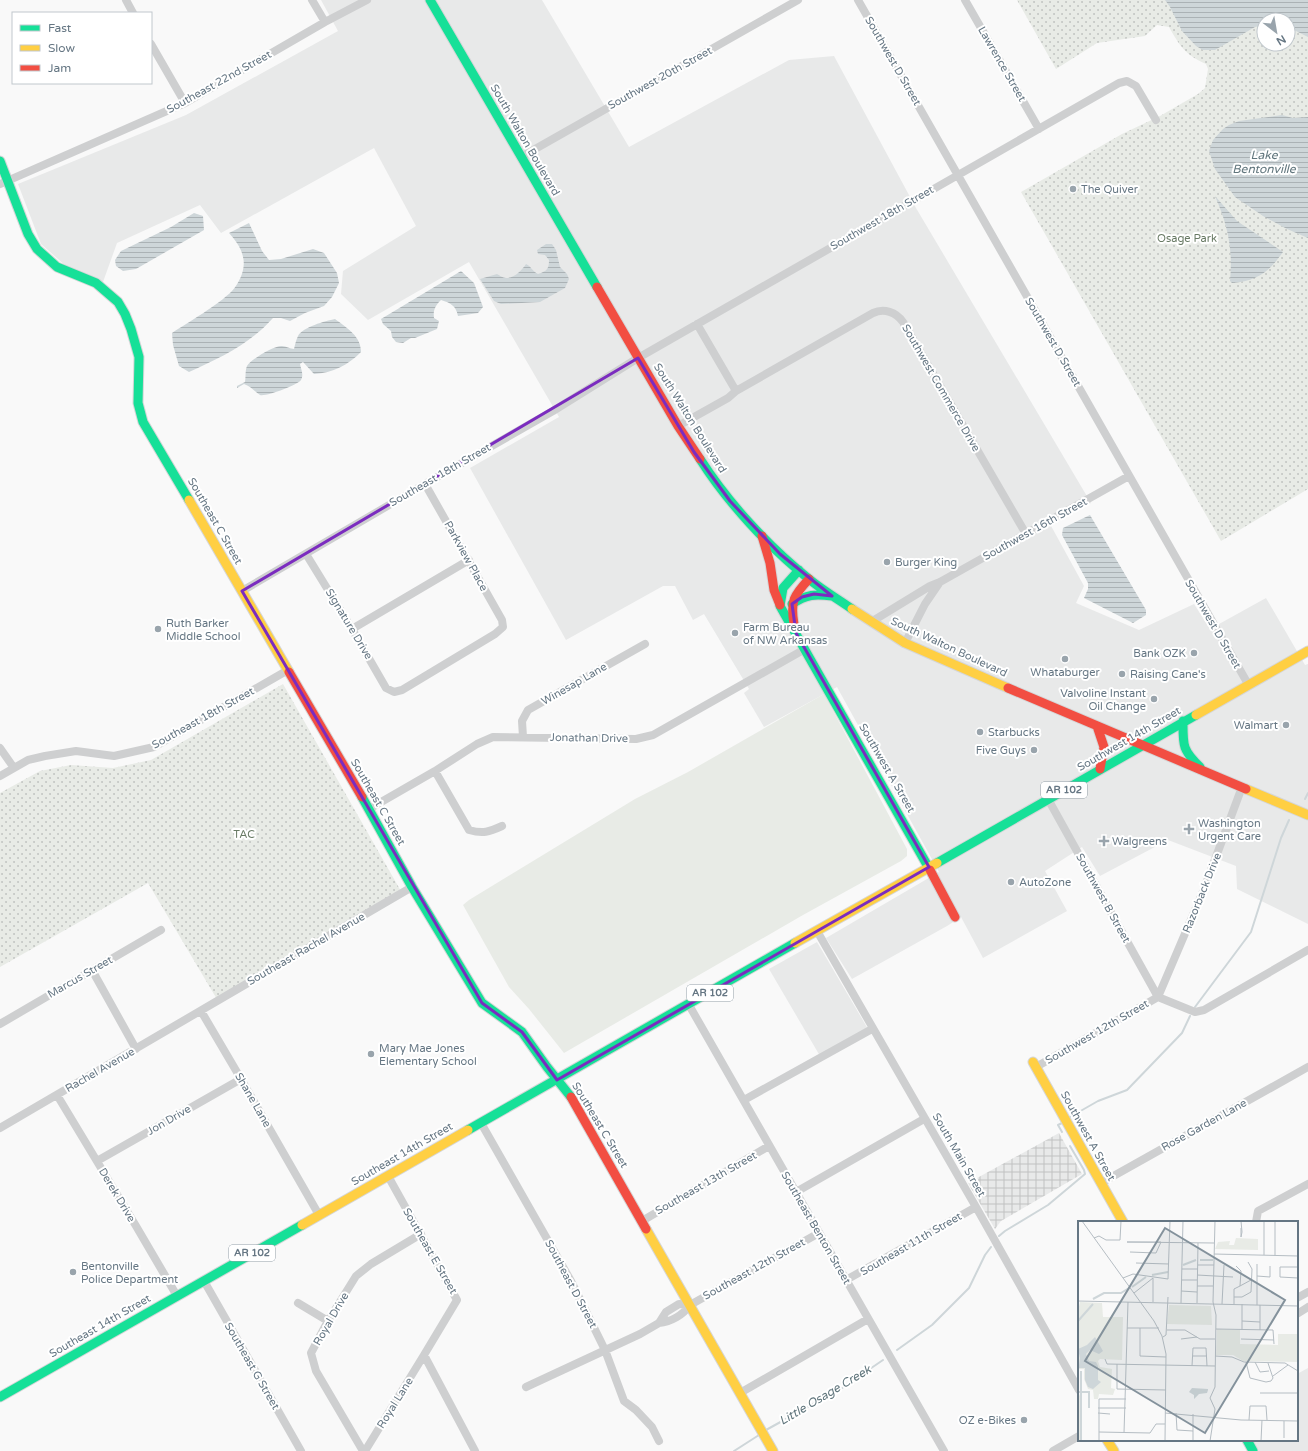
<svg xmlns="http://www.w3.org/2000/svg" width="1308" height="1451" font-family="'Varela Round',sans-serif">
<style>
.built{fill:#e8e9e9}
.industrial{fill:url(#industrial-grid)}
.green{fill:#e8ebe6}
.park{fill:url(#park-dots);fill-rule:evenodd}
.water{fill:url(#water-rules)}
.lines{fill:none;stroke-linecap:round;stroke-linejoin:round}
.stream{stroke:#ced6d9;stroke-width:2}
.fast-casing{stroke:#d5d6d7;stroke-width:11}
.slow-casing{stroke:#d5d6d7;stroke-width:11}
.jam-casing{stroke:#d5d6d7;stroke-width:11}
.street{stroke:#cecfd0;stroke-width:8}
.fast{stroke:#16e098;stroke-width:9}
.slow{stroke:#ffcf43;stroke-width:9}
.jam{stroke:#f24e42;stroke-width:9}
.marked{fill:none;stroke:#7b2cbf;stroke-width:3;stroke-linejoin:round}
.poi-dot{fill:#99a4ac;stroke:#fff;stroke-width:1.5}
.labels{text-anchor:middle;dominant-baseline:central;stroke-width:4;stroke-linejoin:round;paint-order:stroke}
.shield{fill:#fff;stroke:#939fa8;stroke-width:1}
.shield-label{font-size:10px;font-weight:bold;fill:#657683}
.street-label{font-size:11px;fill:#657683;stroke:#fff}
.poi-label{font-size:11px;fill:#657683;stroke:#fff;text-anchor:start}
.park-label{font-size:11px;fill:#687a64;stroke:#fff}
.water-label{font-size:12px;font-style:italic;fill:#60757c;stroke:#fff}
.inset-river{fill:none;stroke:#ced6d9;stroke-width:2}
.inset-road{fill:none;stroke:#b5bdc3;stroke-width:1}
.view{fill:#84929c;fill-opacity:0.15;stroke:#84929c;stroke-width:2}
.inset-edge{fill:none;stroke:#657683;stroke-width:2}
</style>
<defs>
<pattern id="industrial-grid" width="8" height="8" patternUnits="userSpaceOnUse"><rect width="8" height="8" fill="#e8e9e9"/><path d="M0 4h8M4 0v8" fill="none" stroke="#c0c1c2"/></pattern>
<pattern id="park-dots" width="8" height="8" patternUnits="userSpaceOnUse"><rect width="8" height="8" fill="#e8ebe6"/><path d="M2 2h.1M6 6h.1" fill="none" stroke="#c0c3c0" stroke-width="1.8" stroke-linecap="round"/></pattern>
<pattern id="water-rules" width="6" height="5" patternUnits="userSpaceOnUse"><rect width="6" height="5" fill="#ced6d9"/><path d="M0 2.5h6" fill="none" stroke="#abb2b5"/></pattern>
</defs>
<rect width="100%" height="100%" fill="#f9f9f9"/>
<path class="built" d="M321 0H542L629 147 789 60 834 56 916 208 1091 503 1050 524 1084 586 1076 603 1139 630 1194 604 1210 629 1266 598 1305 665 1308 664V924L1237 889 1236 866 1168 840 1100 876 1082 847 1045 871 1067 911 983 958 961 917 947 926 852 979 826 938 939 872 837 687 764 727 744 693 749 689 704 614 693 620 675 586H663L566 640 470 468 559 417 469 262 368 320 341 294 343 271 416 226 374 148 221 233 200 205 117 243 103 282 67 267 41 244 18 184 186 115 338 31Z
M817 942 868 1029 820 1056 769 969Z
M1308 1368V1451H1259L1253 1440H1297V1374Z"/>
<path class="industrial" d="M1059 1133 1082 1174 1001 1221 995 1229 968 1183Z"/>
<path class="green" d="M824 694 907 849V856L901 861 803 915 564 1053 529 1009 509 987 463 905 469 900 635 799 688 772Z"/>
<path class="park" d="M1017 0H1308V489L1221 541 1021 192 1122 134 1160 116 1198 94 1205 88 1208 69 1206 64C1185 55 1180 46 1169 27L1157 25 1145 36 1097 43 1056 69ZM1264 20H1288V44H1264Z
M283 684 402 893 218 1001 148 883 0 967V793L40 771 71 765 113 768 151 760Z"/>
<path class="water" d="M1165 0H1308V37L1288 27V20H1264V25L1255 27 1215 50H1203L1196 46 1182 31 1170 7Z
M1282 115 1293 118 1308 117V238L1287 229 1263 216 1235 197 1215 169 1209 151 1213 140 1223 129 1229 125 1239 121Z
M1215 196 1237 221 1283 252C1269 272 1257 281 1232 283L1230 281C1233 249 1228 226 1215 196Z
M194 213 203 216 204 230 136 269 123 271 116 266 115 260 121 251 171 227Z
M249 223 262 251 269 260 281 259 313 249 324 253 337 273 339 283 332 297 324 306 305 313 290 321 281 318H273C250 344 220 358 189 372L179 366 173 345 172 333C189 322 218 305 232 291 240 282 246 268 243 257 241 247 235 240 229 233Z
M546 244H552L556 250 560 267 567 274 569 279 565 288 540 302 501 304 494 301 480 279 497 274C499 275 503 278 506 278 515 278 522 270 526 264 531 266 532 271 538 274 547 271 549 269 549 260L545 255 538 254 537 250Z
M461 271 474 283 483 307 478 313 458 316C456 306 451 303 441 300 435 306 433 310 434 318L439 321 437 329 415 338H411L403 343 396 342 392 337 391 331 383 324 381 319Z
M335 319C347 328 361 336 361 352 348 365 333 373 314 374L303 362 300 364C301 369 304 375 301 380 298 385 266 397 260 395 255 392 252 387 244 384L237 388V386L245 382C246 377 245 370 247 366 250 360 275 345 282 346 286 346 290 349 294 349 295 345 296 340 298 336 303 327 325 321 335 319Z
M1090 515 1146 610V615L1133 623 1084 598 1088 589V583L1062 535 1063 528Z"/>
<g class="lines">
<path class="stream" d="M1305 799 1308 793
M1195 1007 1251 932 1281 838 1289 820
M1070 1117 1098 1101 1127 1090 1182 1033 1190 1016
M1062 1123 1058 1125 1062 1132
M999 1236 1005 1231 1048 1205 1085 1174 1084 1170 1070 1146
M897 1350 932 1325 969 1288 985 1255 991 1247
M766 1430 842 1388 883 1360
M734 1451 759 1435"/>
<g class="fast-casing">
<path id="fast" d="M430 0 597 287
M0 161 28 234 37 249 57 267 96 283 118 302 125 314 131 329 139 357 138 403 143 422 189 500
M700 459C728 503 768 546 809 579 822 590 838 599 852 609
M799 570 783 588 780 606 930 870
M792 604C807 594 815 594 832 596
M1183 721C1183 745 1182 750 1200 767
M362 797 412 887 482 1003 522 1032 547 1067 571 1097
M937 863 1196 715
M468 1130 795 943
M0 1397 302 1225
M1247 1440 1253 1451"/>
</g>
<g class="slow-casing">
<path id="slow" d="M189 500 289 672
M852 609 905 643 1008 688
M1196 715 1308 651
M1246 789 1308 815
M795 943 937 863
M1033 1062 1123 1222
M302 1225 468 1130
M646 1229 773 1451
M1107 1440 1114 1451"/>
</g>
<g class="jam-casing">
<path id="jam" d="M597 287 678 426 700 459
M762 536 770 563 774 590 780 605
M794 624C790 601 794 595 809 579
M289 672 362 797
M1008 688 1246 789
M1097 726 1104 747 1100 769
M930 870 955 917
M571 1097 646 1229"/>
</g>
<path class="street" d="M126 0 133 13
M312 0 325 22
M858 0 1248 684
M965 0 1039 129
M151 44 185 103
M521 157 798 0
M0 184 185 103 325 22 367 0
M697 324 736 391
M678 426 728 398 736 391 873 313C884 308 896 312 903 322L1026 534
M306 554 352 629 386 688 394 692 402 690 495 634 503 627 502 620 425 484
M242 591 425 484 553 411 638 358 1119 83 1127 81 1136 86 1156 120
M871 622 930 586 940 582 1129 476
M352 629 469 560
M905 643 925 604 940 582
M523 737 522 721 528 710 645 644
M0 748 14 768
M435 771 469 830C483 834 489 832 502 826
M0 776 28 760 45 756 76 751 114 756 154 747 288 670
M1048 799 1158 997
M369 809 435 771 477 744 493 737 636 739 653 735 805 649
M817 931 976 1207 1079 1390
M92 970 136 1049
M1158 997 1204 889 1242 787
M689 1005 944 1451
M201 1011 241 1079 319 1215
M0 1024 161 930
M1036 1067 1158 997 1195 1012 1204 1010 1308 950
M57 1095 136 1226 177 1296
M744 1100 872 1029
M481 1123 571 1281 605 1350 624 1401 636 1410 652 1427 659 1441
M0 1128 412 887
M97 1161 241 1079
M388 1176 457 1300 424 1355 475 1451
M1101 1183 1308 1067
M796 1192 924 1119
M642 1221 769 1146
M1256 1222 1258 1211 1308 1184
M846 1280 976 1207
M204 1281 301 1451
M1297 1298 1308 1292
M298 1303 328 1321
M1297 1314 1308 1307
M659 1323C671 1322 683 1315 690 1305L819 1233
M526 1387 640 1334 659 1323 666 1312 679 1304 690 1305
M740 1393 868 1319
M363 1451 316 1371 311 1353 328 1321 356 1276 371 1264 421 1234
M365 1451 424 1355
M1053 1451 1079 1436"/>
<use href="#fast" class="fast"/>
<use href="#slow" class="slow"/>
<use href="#jam" class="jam"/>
</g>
<path class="marked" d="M638 358 694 452 730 501 780 554 832 596 814 594 802 597 792 604 796 633 929 867 557 1080 522 1032 482 1003 242 591Z"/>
<g class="poi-dot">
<circle cx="1073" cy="189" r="4"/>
<circle cx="887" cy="562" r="4"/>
<circle cx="158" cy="629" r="4"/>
<circle cx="735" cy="633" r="4"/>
<circle cx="1194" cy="653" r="4"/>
<circle cx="1065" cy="659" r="4"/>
<circle cx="1122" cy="674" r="4"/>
<circle cx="1154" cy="699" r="4"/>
<circle cx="1286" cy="725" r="4"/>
<circle cx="980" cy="732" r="4"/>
<circle cx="1034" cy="750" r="4"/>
<path d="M1187 823h4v4h4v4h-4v4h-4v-4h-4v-4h4z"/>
<path d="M1102 835h4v4h4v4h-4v4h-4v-4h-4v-4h4z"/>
<circle cx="1011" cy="882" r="4"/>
<circle cx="371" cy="1054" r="4"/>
<circle cx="73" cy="1272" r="4"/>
<circle cx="1024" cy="1420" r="4"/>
</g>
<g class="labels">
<g class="shield">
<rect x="1041" y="782" width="46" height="16" rx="3"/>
<rect x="687" y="985" width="46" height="16" rx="3"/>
<rect x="229" y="1245" width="46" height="16" rx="3"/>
</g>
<g class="shield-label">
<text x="1064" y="790">AR 102</text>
<text x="710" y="993">AR 102</text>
<text x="252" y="1253">AR 102</text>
</g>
<g class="street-label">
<text transform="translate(893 61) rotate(60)">Southwest D Street</text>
<text transform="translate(1002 64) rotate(60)">Lawrence Street</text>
<text transform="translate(660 78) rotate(-29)">Southwest 20th Street</text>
<text transform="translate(219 82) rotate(-29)">Southeast 22nd Street</text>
<text transform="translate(525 140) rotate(60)">South Walton Boulevard</text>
<text transform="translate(882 218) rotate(-30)">Southwest 18th Street</text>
<text transform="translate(1053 342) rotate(60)">Southwest D Street</text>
<text transform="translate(941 388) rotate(60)">Southwest Commerce Drive</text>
<text transform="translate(690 418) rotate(58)">South Walton Boulevard</text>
<text transform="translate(440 475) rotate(-30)">Southeast 18th Street</text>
<text transform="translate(215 521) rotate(60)">Southeast C Street</text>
<text transform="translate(1035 529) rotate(-29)">Southwest 16th Street</text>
<text transform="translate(466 556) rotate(61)">Parkview Place</text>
<text transform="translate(349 624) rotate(59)">Signature Drive</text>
<text transform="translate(1213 624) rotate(60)">Southwest D Street</text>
<text transform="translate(949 647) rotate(25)">South Walton Boulevard</text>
<text transform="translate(574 684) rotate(-30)">Winesap Lane</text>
<text transform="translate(203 718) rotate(-29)">Southeast 18th Street</text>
<text transform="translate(589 738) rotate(1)">Jonathan Drive</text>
<text transform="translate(1129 739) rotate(-30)">Southwest 14th Street</text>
<text transform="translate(887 768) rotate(60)">Southwest A Street</text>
<text transform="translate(378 802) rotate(60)">Southeast C Street</text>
<text transform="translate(1202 893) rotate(-68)">Razorback Drive</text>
<text transform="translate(1103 898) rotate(61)">Southwest B Street</text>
<text transform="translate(306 949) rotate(-30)">Southeast Rachel Avenue</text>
<text transform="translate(80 977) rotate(-30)">Marcus Street</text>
<text transform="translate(1097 1032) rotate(-30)">Southwest 12th Street</text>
<text transform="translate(100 1070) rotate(-30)">Rachel Avenue</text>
<text transform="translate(253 1100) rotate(60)">Shane Lane</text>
<text transform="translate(169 1120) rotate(-30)">Jon Drive</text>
<text transform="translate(600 1125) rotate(59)">Southeast C Street</text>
<text transform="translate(1204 1125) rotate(-29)">Rose Garden Lane</text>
<text transform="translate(1088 1136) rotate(61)">Southwest A Street</text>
<text transform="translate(402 1154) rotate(-30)">Southeast 14th Street</text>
<text transform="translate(959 1155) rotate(60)">South Main Street</text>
<text transform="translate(706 1183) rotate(-30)">Southeast 13th Street</text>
<text transform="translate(117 1195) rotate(59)">Derek Drive</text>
<text transform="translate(816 1228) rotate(60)">Southeast Benton Street</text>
<text transform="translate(911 1244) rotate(-30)">Southeast 11th Street</text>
<text transform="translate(430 1251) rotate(60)">Southeast E Street</text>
<text transform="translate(754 1269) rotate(-29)">Southeast 12th Street</text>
<text transform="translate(571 1284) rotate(62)">Southeast D Street</text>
<text transform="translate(331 1319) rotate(-60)">Royal Drive</text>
<text transform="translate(100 1326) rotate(-30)">Southeast 14th Street</text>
<text transform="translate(252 1366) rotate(60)">Southeast G Street</text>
<text transform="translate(395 1403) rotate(-58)">Royal Lane</text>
</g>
<g class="poi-label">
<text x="1081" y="189">The Quiver</text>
<text x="895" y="562">Burger King</text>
<text x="166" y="623">Ruth Barker<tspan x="166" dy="13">Middle School</tspan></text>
<text x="743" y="627">Farm Bureau<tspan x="743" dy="13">of NW Arkansas</tspan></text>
<text x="1186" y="653" text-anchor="end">Bank OZK</text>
<text x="1065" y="672" text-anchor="middle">Whataburger</text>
<text x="1130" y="674">Raising Cane's</text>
<text x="1146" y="693" text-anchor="end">Valvoline Instant<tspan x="1146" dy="13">Oil Change</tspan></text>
<text x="1278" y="725" text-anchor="end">Walmart</text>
<text x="988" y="732">Starbucks</text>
<text x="1026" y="750" text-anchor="end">Five Guys</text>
<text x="1198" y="823">Washington<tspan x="1198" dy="13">Urgent Care</tspan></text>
<text x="1112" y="841">Walgreens</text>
<text x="1019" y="882">AutoZone</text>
<text x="379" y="1048">Mary Mae Jones<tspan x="379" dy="13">Elementary School</tspan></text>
<text x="81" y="1266">Bentonville<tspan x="81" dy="13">Police Department</tspan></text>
<text x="1016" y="1420" text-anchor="end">OZ e-Bikes</text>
</g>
<g class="park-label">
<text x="1187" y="238">Osage Park</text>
<text x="244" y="834">TAC</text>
</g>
<g class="water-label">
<text x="1264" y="155">Lake<tspan x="1264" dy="14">Bentonville</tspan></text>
<text transform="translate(825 1395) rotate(-31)">Little Osage Creek</text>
</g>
</g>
<g transform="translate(1078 1221)">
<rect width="220" height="220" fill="#f9f9f9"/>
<path d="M91 84 133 85 134 104 89 103ZM0 171 2 175V220H0Z" fill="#e8ebe6"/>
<path d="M158 17 180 18V29L137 28 140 21 152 20 151 24H156Z" fill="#e8ebe6"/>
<path d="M2 81 24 82 25 96H45L44 139 22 138 20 140 22 146 34 148 33 167 37 168 35 174 21 173 20 178H16L15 169 10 168 6 158V148H1L0 158V90ZM139 108 162 109V123L200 124V113H220V141L165 140 155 134H138Z" fill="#e8ebe6"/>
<path d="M17 116 25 130 21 133 12 129 8 133 11 140 18 141 20 145V159L23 161 15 168 10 166 7 159V147H1L0 151 2 137 0 128 9 124ZM114 167 130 168V169L129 172 121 173 116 178V174L111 171Z" fill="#ced6d9"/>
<path class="inset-river" d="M122 39H135M105 44 118 39M74 54 90 51M54 66 68 56M15 78 26 72H43L51 67M0 100 15 83M0 171H11V187M3 220V150"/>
<path class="inset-road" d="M4 0 76 100 84 115 88 133 87 220M163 0 164 11 163 16V7M16 17 21 15 28 19H42L43 0M83 21H49L136 22M52 31 78 32 83 21M136 33 220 35M186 34V0M197 35V0M58 42 91 43M120 44H136M220 46H202V56L220 57M104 48H120M119 54 155 56M179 55 192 56V45M45 57 55 53 90 58M90 58 92 0M104 59H119M119 65H135M162 65 173 59M103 70 119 71M56 72 75 57M156 76H164L173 71 174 48 170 41M0 80 220 85M75 81V57M103 82 105 0M119 82 120 22M144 83 146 44M156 83V68L162 65 163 50 158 45M179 84V43M164 100 182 101M49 107H81M62 107V135L88 136M138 108 195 109 196 123M89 109H107L122 118H137M164 109V83M182 109V84M85 116 88 114 90 76M103 118 119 116M163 118 196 119M115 135H129M137 135 154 136 166 141 207 142 220 150M27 138 29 143 137 145M168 141 172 157 188 161 193 160 195 157 190 142M177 141 182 151 191 150M39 143V168L88 169M114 145 115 127H128L129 145M195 155 210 144M182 172H220M20 187H48M20 192 32 193M87 192 163 199 220 200M98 192 99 209 115 210M115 193V220M171 199 172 185H188L189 199M21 211 72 212 78 203H87M46 212 50 81M206 217V200M21 220V178H48M132 220 137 188 132 177 137 166 138 94 135 81 137 0M183 220 184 199"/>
<path class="view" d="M87 7 207 79 127 212 7 140Z"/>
<rect width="220" height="220" class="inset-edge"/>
</g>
<rect x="12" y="12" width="140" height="72" fill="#ffffff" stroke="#c1c8cd"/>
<rect x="20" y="25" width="20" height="6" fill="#16e098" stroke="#c1c8cd"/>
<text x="48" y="32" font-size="12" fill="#657683">Fast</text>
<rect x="20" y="45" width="20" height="6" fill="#ffcf43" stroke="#c1c8cd"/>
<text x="48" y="52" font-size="12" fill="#657683">Slow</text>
<rect x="20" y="65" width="20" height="6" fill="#f24e42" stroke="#c1c8cd"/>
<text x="48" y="72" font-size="12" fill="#657683">Jam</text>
<g transform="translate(1276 32) rotate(149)"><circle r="19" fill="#ffffff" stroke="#c1c8cd"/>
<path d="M0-3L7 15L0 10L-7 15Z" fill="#99a4ac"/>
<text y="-6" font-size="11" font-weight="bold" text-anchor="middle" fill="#657683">N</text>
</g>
</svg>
